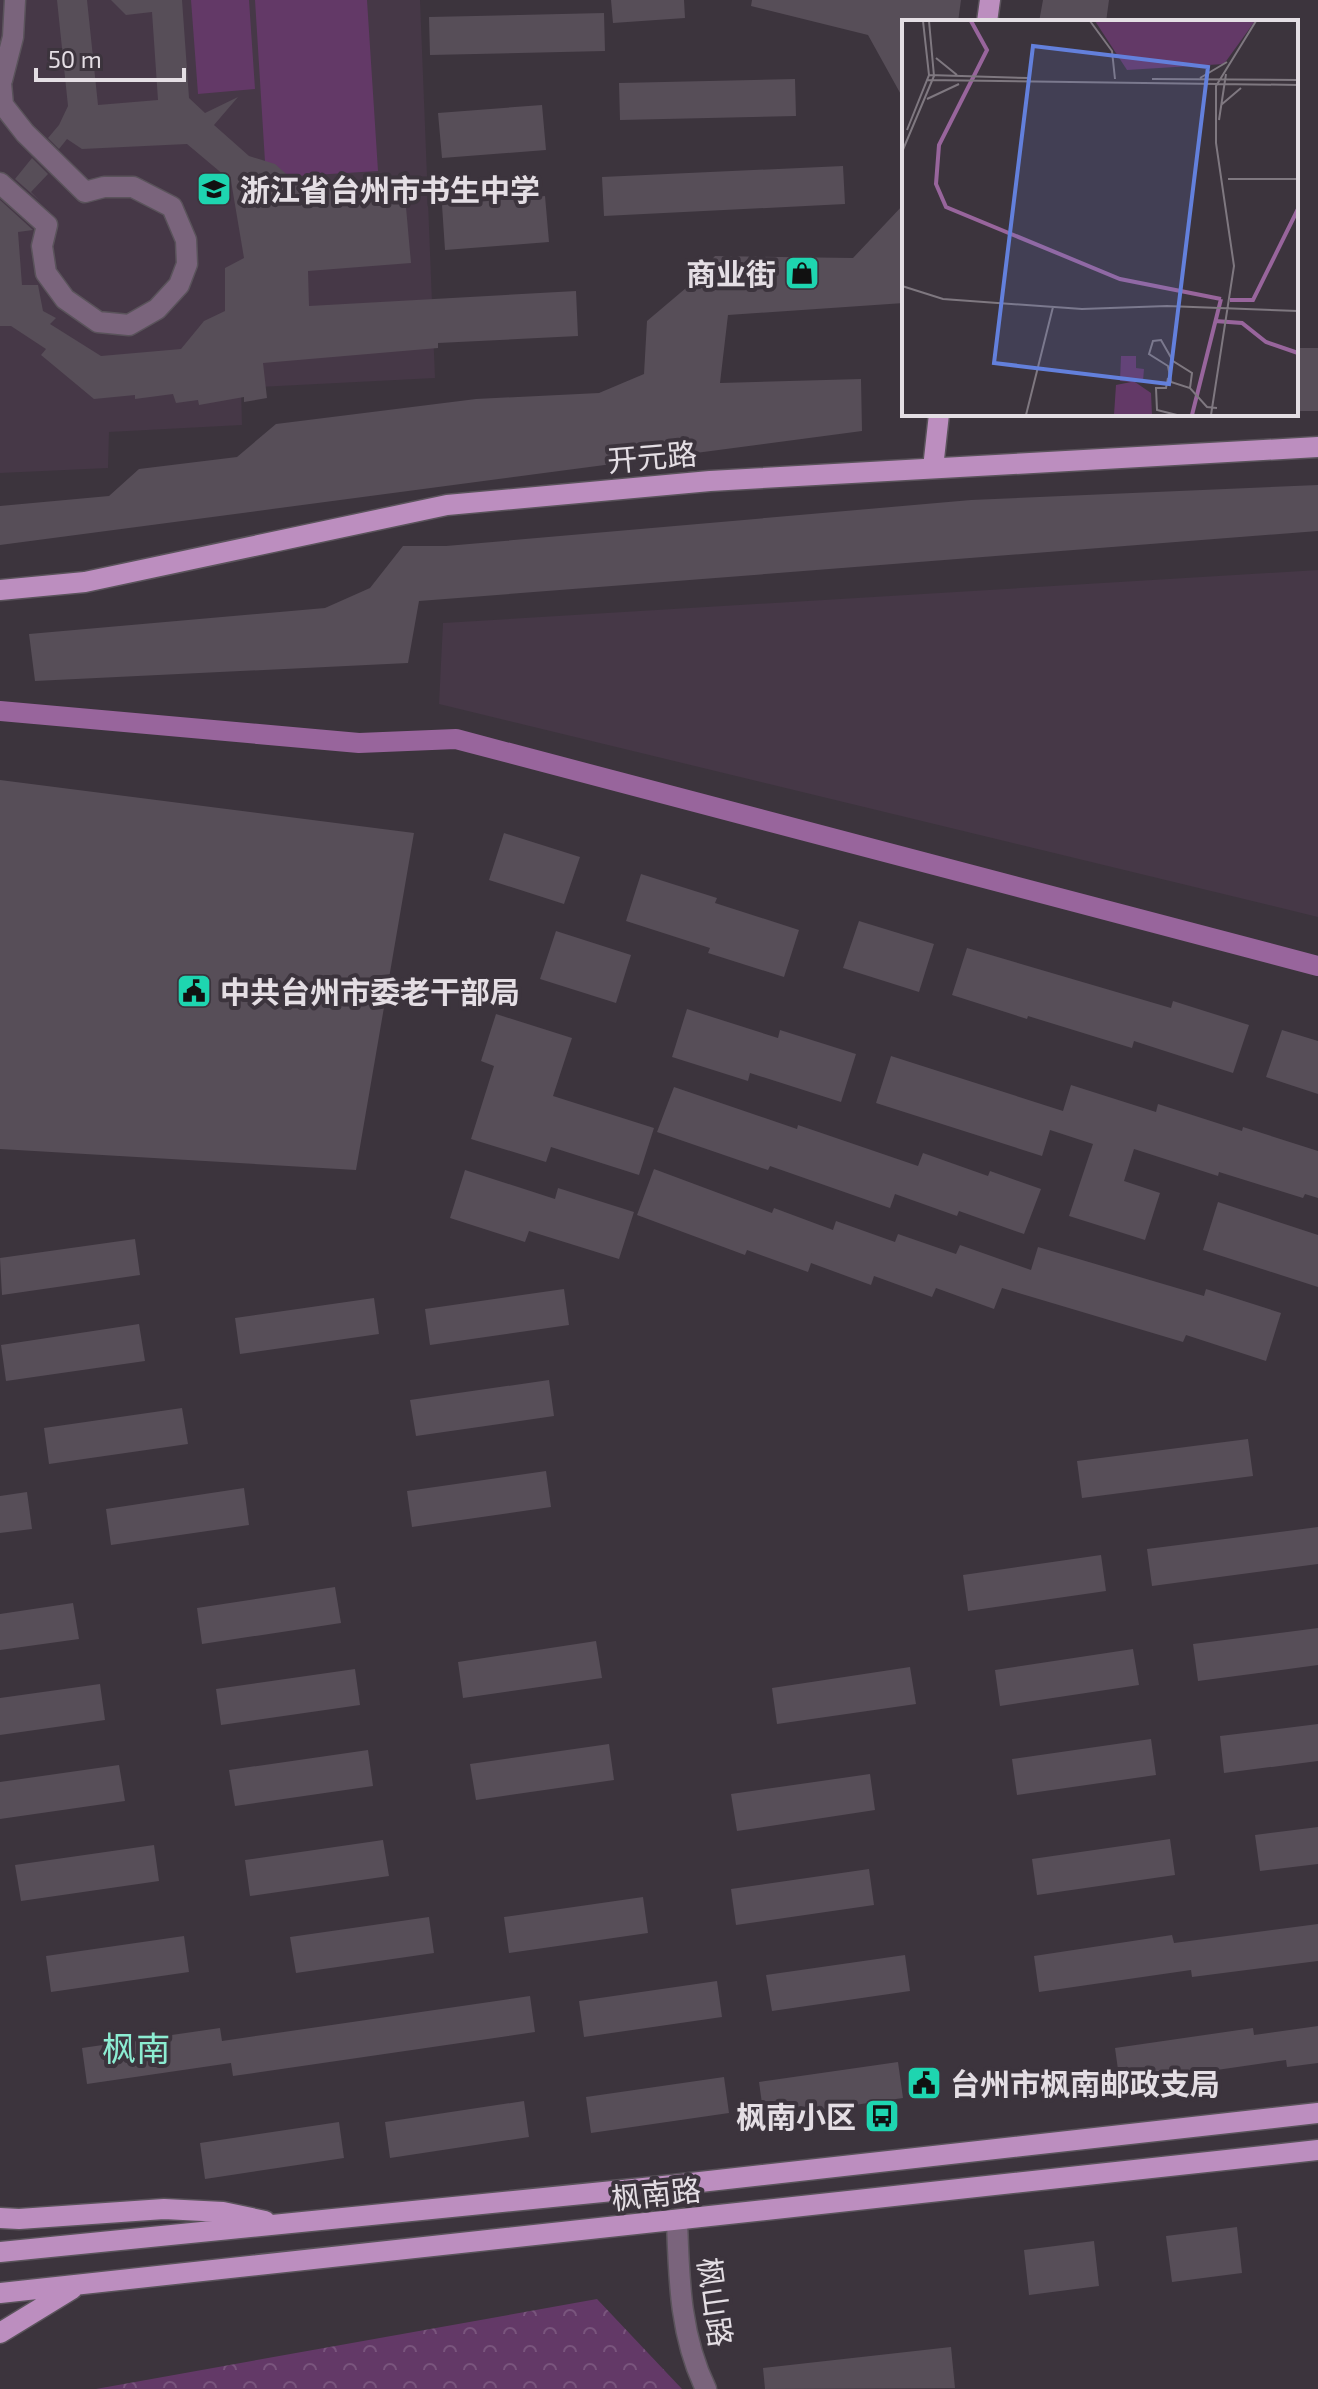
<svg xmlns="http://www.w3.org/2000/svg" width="1318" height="2389" font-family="'Exo 2','Noto Sans SC',sans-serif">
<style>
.built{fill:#463847}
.grass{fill:#633967}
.forest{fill:url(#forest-crowns)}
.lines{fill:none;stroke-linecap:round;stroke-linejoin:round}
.canal{stroke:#98659c;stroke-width:20}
.building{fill:#574e58}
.minor-casing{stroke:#5a535b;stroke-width:23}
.major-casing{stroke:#5a535b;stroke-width:23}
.minor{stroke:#7a647c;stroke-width:20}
.major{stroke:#bc8ebf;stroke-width:20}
.labels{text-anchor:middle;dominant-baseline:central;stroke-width:8;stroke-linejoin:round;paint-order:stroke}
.poi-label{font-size:30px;font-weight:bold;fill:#e4dee4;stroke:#3c343d;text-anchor:start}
.street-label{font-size:30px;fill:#e4dee4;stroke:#3c343d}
.quarter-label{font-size:34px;fill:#8cedd2;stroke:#3c343d}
.inset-river{fill:none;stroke:#98659c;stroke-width:4}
.inset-road{fill:none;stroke:#7f7880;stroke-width:2}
.view{fill:#6380dc;fill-opacity:0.15;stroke:#6380dc;stroke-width:4}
.inset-edge{fill:none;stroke:#e4dee4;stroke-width:4}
</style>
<defs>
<pattern id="forest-crowns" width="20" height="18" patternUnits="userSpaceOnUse" patternTransform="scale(2)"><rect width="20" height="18" fill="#633967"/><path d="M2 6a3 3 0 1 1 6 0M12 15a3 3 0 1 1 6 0" fill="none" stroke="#79557d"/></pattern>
</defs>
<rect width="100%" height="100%" fill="#3c343d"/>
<path class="built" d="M0 0H420L435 378 241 388 242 425 109 432 108 468 0 473Z
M1318 570V917L439 704 443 623Z"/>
<path class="grass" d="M191 0H249L255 89 198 94Z
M255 0H367L378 171 266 178Z"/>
<path class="forest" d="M597 2299 682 2389H96Z"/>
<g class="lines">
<path class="canal" d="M0 711 359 743 456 739 1318 966"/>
</g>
<path class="building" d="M57 0H87L98 105 158 100 152 12 126 15 111 0H182L189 98 205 113 238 97 214 125 249 156 275 164 302 188 404 185 411 263 308 271 309 306 576 291 578 336 438 343V348L263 363 267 398 244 402V397L199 405 198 400 176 403 173 394 135 399V395L94 399 41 355 46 349 11 326H0V200L33 230 18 232 22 285H38L43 311 56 318 50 324 101 356 181 349 204 321 225 311V268L244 258 231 181 187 144 82 149 67 139 59 149 48 138 59 125 68 106Z
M611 0H684L685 18 613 23Z
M752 0H961L958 22H904V100L868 35 751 6Z
M1043 0H1109L1106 22H1039Z
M604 13 605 51 430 55 429 17Z
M795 79 796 116 620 120 619 83Z
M542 105 546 150 442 158 438 113Z
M32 158 48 174 31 192 40 201 15 179Z
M843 166 845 204 604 216 602 177Z
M545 196 549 242 445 250 442 205Z
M904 204V303L728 315 720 383 861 379 862 431 0 545V506L109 496 139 469 237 457 276 424 476 399 599 393 644 374 647 321 686 288 715 256 853 258Z
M1296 348H1318V411H1296Z
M1318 485V531L419 601 408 663 35 681 29 634 325 608 370 588 403 546H446L971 500Z
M0 780 414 833 356 1170 0 1149Z
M504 833 580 857 564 904 489 880Z
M641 874 717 898 715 903 799 930 784 977 708 953 710 948 626 921Z
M859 921 934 944 919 992 843 968Z
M556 931 631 955 616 1003 540 979Z
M967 948 1171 1008 1173 1001 1249 1025 1233 1073 1134 1041 1132 1048 1028 1016 1027 1019 952 995Z
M687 1009 778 1038 780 1030 856 1054 841 1102 750 1073 748 1081 672 1057Z
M496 1014 572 1038 553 1096 654 1128 639 1175 551 1147 546 1162 471 1139 494 1066 481 1061Z
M1282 1030 1318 1041V1094L1266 1077Z
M891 1056 1063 1111 1071 1085 1156 1112 1158 1104 1242 1131 1243 1127 1318 1151V1198L1305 1194 1303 1198 1219 1172 1218 1176 1134 1149 1124 1181 1160 1193 1145 1240 1069 1216 1093 1144 1050 1130 1042 1156 876 1103Z
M674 1087 797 1129 798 1125 918 1166 923 1153 988 1176 990 1171 1041 1189 1024 1234 959 1211 957 1216 895 1194 890 1208 770 1166 768 1170 657 1132Z
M654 1169 772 1213 774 1208 833 1230 836 1221 895 1242 898 1234 956 1254 960 1245 1031 1270 1038 1247 1204 1296 1206 1289 1281 1313 1266 1361 1186 1335 1183 1342 1002 1288 994 1309 936 1288 932 1297 874 1276 871 1285 811 1263 808 1272 747 1250 745 1255 637 1215Z
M465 1170 555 1199 558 1188 634 1212 619 1259 529 1231 525 1242 450 1218Z
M1218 1202 1318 1235V1287L1203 1250Z
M135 1239 140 1275 2 1295 0 1258Z
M564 1289 569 1325 430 1345 425 1309Z
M374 1298 379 1334 240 1354 235 1318Z
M139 1324 145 1361 6 1381 1 1345Z
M549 1380 554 1416 416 1436 410 1400Z
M182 1408 188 1444 49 1464 44 1428Z
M1248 1439 1253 1476 1082 1498 1077 1461Z
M546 1471 551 1507 412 1527 407 1491Z
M244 1488 249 1525 111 1545 106 1509Z
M27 1492 32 1529 0 1533V1496Z
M1318 1527V1564L1152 1586 1147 1549Z
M1101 1555 1106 1591 968 1611 963 1575Z
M335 1587 341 1623 202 1644 197 1608Z
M73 1603 79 1639 0 1650V1614Z
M1318 1628V1665L1198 1681 1193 1644Z
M596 1641 602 1678 463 1698 458 1662Z
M1133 1649 1139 1685 1000 1706 995 1670Z
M910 1667 916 1704 777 1724 772 1688Z
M355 1669 360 1705 221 1725 216 1689Z
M100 1684 105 1720 0 1735V1698Z
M1318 1724V1761L1224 1773 1220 1736Z
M1151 1739 1156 1775 1017 1795 1012 1759Z
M609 1744 614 1780 476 1800 470 1764Z
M368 1750 373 1786 235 1806 229 1770Z
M119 1765 125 1801 0 1819V1782Z
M870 1774 875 1810 737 1831 731 1794Z
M1318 1827V1864L1260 1871 1255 1835Z
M1170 1839 1175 1875 1037 1895 1032 1859Z
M383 1840 389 1876 250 1896 245 1860Z
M154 1845 159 1881 21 1901 15 1865Z
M869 1869 874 1905 736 1925 731 1889Z
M643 1897 648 1933 509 1953 504 1917Z
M429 1917 434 1953 296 1973 290 1937Z
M1318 1924V1961L1192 1977 1191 1970 1039 1992 1034 1956 1172 1935 1174 1943Z
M184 1936 189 1972 51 1992 46 1956Z
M905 1955 910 1991 772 2011 766 1975Z
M717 1981 722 2017 584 2037 579 2001Z
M530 1996 535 2032 233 2076 231 2063 87 2084 82 2048 220 2028 222 2041Z
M1318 2026V2063L1287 2067 1286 2060 1120 2084 1115 2048 1253 2028 1254 2035Z
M898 2062 903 2098 764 2118 759 2082Z
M724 2077 729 2113 591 2133 586 2097Z
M524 2101 529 2137 390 2158 385 2122Z
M339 2122 344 2158 205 2179 200 2143Z
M1237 2227 1242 2273 1172 2282 1166 2236Z
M1094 2241 1099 2286 1029 2295 1024 2250Z
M951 2347 955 2388 765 2389 763 2368Z"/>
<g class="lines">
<g class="minor-casing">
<path id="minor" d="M0 72 3 105 25 133 85 192 104 187H133L172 207 186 240 187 264 179 285 157 309 129 325 98 322 65 299 46 273 42 246 47 225 0 183
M2 80 13 37 15 0
M677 2221C679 2280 680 2336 706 2389"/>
</g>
<g class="major-casing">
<path id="major" d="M987 22 990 0
M933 468 939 414
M0 590 85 582 447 505 710 481 1318 447
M0 2218 19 2219 164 2209 223 2212 265 2221
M0 2252 673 2185 1318 2113
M0 2293 1318 2150
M0 2333 72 2289"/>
</g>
<use href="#minor" class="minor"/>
<use href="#major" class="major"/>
</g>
<defs>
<g id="school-square" transform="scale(1.8)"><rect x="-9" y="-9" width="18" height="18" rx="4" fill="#1ed5b0" stroke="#3c343d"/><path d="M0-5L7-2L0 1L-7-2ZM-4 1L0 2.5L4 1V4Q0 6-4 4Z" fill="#111"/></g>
<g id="shop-square" transform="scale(1.8)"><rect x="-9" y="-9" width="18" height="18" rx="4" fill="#1ed5b0" stroke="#3c343d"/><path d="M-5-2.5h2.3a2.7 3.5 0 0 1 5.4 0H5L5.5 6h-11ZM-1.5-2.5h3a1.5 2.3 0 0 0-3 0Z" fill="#111"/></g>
<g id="civic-square" transform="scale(1.8)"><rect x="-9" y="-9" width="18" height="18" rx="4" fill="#1ed5b0" stroke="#3c343d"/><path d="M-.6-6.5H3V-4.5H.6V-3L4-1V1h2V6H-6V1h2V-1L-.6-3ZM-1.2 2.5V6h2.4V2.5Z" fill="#111"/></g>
<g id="bus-square" transform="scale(1.8)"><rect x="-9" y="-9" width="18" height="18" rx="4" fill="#1ed5b0" stroke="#3c343d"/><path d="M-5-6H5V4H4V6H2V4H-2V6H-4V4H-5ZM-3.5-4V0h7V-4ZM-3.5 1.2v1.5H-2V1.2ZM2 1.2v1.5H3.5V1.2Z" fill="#111"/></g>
</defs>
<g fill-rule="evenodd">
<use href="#school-square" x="214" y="189"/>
<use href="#shop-square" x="802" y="273"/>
<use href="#civic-square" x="194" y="991"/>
<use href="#civic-square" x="924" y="2083"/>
<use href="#bus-square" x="882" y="2116"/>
</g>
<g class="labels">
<g class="poi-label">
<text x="240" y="189">浙江省台州市书生中学</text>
<text x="776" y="273" text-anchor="end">商业街</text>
<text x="220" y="991">中共台州市委老干部局</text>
<text x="950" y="2083">台州市枫南邮政支局</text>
<text x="856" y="2116" text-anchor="end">枫南小区</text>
</g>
<g class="street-label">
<text transform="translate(652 456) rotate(-5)">开元路</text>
<text transform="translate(656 2193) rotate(-6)">枫南路</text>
<text transform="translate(716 2302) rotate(82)">枫山路</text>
</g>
<g class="quarter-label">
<text x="136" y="2047">枫南</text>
</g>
</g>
<g transform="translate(902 20)">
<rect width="396" height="396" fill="#3c343d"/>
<path d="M219 336H234V348L242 349 241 361 233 362 249 373 250 395H212L214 365 229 362 218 361Z" fill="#633967"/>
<path d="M193 1H353L322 44 225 50Z" fill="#633967"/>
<path class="inset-river" d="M69 1 85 30 37 125 34 164 44 187 218 259 319 279M328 280H351L396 189M313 301 340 303 364 322 396 333M290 395 319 279"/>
<path class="inset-road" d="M188 1 210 31 213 59M34 38 55 55M27 55 126 58M298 58 325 42M250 59 396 60M25 60 396 65M25 79 57 64M319 85 339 68M317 100 324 54M5 110 27 55 21 1M0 132 32 56 27 1M326 159H396M0 266 41 279 180 289 265 286 396 291M266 358 264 368H254L255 390 275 395M288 368 290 353 271 341 259 320 251 321 247 334 266 346 269 362 288 368 305 387 315 388M124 395 151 287M309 395 332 246 314 123V66L354 1"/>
<path class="view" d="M131 26 306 47 267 364 92 343Z"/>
<rect width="396" height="396" class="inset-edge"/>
</g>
<path d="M36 68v12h148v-12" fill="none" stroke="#e4dee4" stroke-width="4"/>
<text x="48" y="68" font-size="24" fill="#e4dee4" stroke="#3c343d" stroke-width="6" paint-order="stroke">50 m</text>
</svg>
